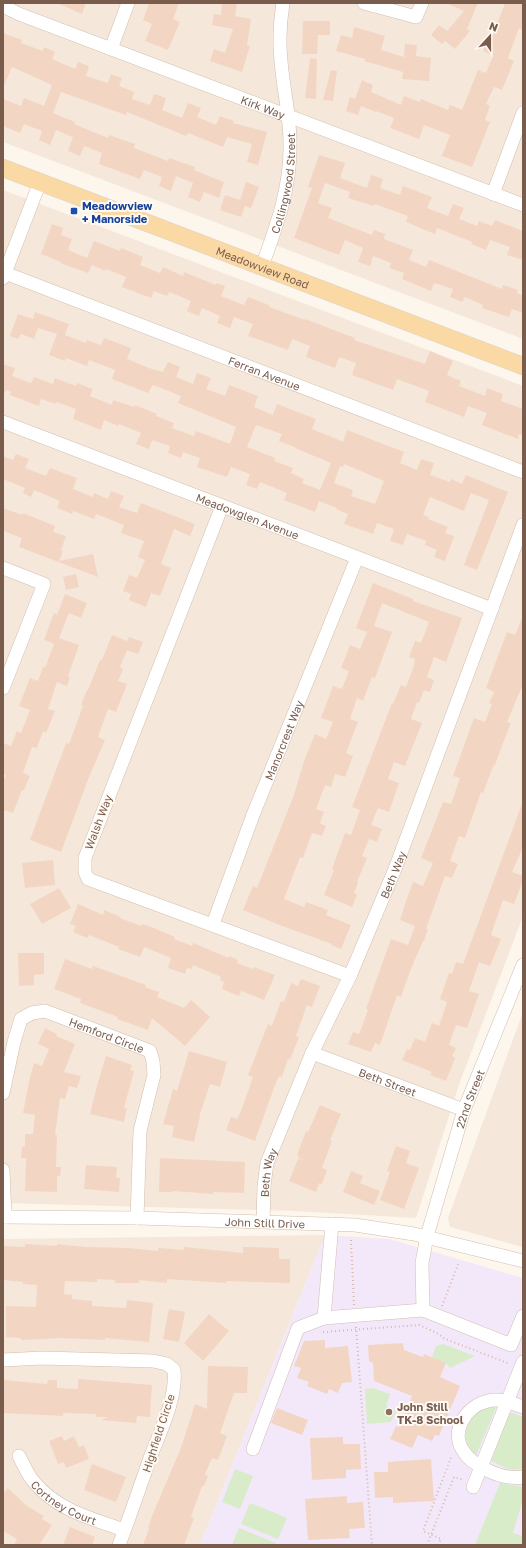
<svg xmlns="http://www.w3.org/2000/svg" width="526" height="1548" font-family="'Golos Text',sans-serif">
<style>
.residential{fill:#f5e8da}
.education{fill:#f3e8fa}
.green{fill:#d8ecc9}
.building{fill:#f3d5c3;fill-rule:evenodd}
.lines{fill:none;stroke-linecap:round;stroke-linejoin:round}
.minor-casing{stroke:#d1beb0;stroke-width:14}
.major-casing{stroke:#dad1cd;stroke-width:18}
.path{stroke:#d9b8a5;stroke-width:2;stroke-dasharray:1 3;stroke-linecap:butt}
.minor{stroke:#fff;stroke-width:13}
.major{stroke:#fbd9a5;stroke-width:17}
.transit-dot{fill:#1a4fb4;stroke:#fffaf3;stroke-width:1.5}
.education-dot{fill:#8d6e63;stroke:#fffaf3;stroke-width:1.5}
.labels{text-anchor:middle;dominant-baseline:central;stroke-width:4;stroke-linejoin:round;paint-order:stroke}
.street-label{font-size:11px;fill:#7a5c4d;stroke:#fffaf3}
.transit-label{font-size:11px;font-weight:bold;fill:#164399;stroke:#fffaf3;text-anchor:start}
.education-label{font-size:11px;font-weight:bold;fill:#785e54;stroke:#fffaf3;text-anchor:start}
</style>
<rect width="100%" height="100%" fill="#fdf6ec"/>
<path class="residential" d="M3 3H523V339L3 142Z
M3 190 523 386V916L460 1082 416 1218 295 1211 3 1203Z
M523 1012V1247L450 1227 448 1218Z
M325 1235 200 1545H3V1239Z"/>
<path class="education" d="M325 1235 389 1239 523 1278V1545H200Z"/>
<path class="green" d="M443 1344 475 1356 450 1368 446 1363 432 1357 436 1346Z
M373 1388 390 1394 386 1406 396 1411 391 1422 367 1424 365 1389Z
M493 1406 496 1408 476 1455C459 1444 465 1419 481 1410 484 1408 489 1407 493 1406Z
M509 1413H513L523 1417V1469L510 1470 491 1461Z
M235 1469 253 1476 240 1509 222 1502Z
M500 1483 523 1487V1499L513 1533 523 1536V1545H475Z
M250 1503 287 1518 278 1539 241 1524Z
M239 1528 276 1543 275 1545H232Z"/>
<path class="building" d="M57 3H86L82 14Z
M149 3H179L173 19 180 22 168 50 145 41 152 24 143 20Z
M222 3H237L235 16 251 19 247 45 250 46 242 72 210 61 214 49 225 53 233 29 212 25 214 14 221 15Z
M446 3H478L467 29 470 31 455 49 445 41 442 44 431 35 439 25 447 31 464 11Z
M505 3H523V30L519 28 508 58 514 61 502 90 494 87 486 104 490 106 485 120 490 122 472 167 442 156 450 135 424 125 419 139 390 128 394 118 376 111V112L361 106 358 115 346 111 350 97 355 99 362 80 373 85 371 92 401 105 404 96 420 102 421 99 448 110 450 105 462 110 478 70 486 73 493 56 483 51 489 36 492 38Z
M303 21H330V35H318L317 54H302Z
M354 27 385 36 381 50 404 57 405 44 417 45 416 56 431 58 429 81 402 79 403 72 364 61 365 59 336 51 341 35 352 38Z
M3 33 22 40 21 43 43 51 44 47 55 52 52 59 75 69 78 62 89 66 86 76 108 83 111 74 122 78 119 86 134 92 132 99 150 105 154 94 166 98 162 110 182 118 188 103 201 108 197 117 216 125 220 116 234 121 233 123 267 132 258 165 247 162 252 144 227 137 223 147 188 133 186 136 127 112 126 115 61 92 53 113 75 122 74 124 108 138 109 135 135 144 134 148 168 161 169 158 195 167 194 170 224 182 219 198 204 192 200 202 188 197 193 183 176 176 171 191 159 186 162 177 144 170 140 179 99 164 102 153 84 146 80 156 68 151 73 137 56 130 50 145 39 140 42 131 24 124 20 133 3 126V99L21 106 24 98 44 106 52 85 12 67 3 88Z
M310 58 317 59 316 99 305 98Z
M331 70 337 71 333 101 323 100Z
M319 155 345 163 340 178 367 188 371 175 383 179 380 188 400 195 403 186 432 197 427 208 448 216 453 204 464 208 459 219 477 226 479 221 492 226 495 220 523 231V260L507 255 510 247 490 240 486 250 471 244 472 242 437 228 435 234 406 222 408 216 375 204 374 206 348 198 350 192 325 183 318 203 332 208 328 218 372 235 374 230 385 234 384 239 413 250 409 260 426 267 429 260 502 289 503 285 518 290 517 293 523 296V313L512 309 509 317 482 308 483 305 465 297 462 302 450 297 453 289 434 283 431 291 419 286 402 279 404 273 389 268 391 263 373 256 370 266 358 262 363 248 345 240 339 255 294 238 312 188 308 187Z
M246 182 259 187 251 208 245 206 241 217 220 210 225 195 240 200Z
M52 224 63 228 61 235 72 239 68 250 87 258 94 241 120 251 121 248 143 257 140 265 160 273 163 267 183 276 184 272 216 285V283L225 286 221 296 244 305 248 297 269 305V307L305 320V319L355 338 354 340 425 364 430 351 453 361 447 375 461 381 459 386 485 396 487 388 503 394 501 401 523 409V436L519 434 518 439 482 425 487 413 468 406 464 417 425 402 429 391 397 379 393 390 352 375 356 363 339 357 335 368 306 357 310 346 292 339 288 350 248 336 253 324 234 317 230 328 217 323 220 316 202 308 199 316 187 311 191 301 169 292 167 296 154 291 151 298 122 287 126 277 106 269 105 271 92 265 88 273 60 263 61 262 41 254Z
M35 312 69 324 65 335 86 343 87 340 101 345 104 338 131 348 127 359 149 368 163 372 168 362 180 367 176 377 193 384 197 373 211 378 206 389 225 396 229 385 258 396 254 407 273 415 277 404 316 419 312 429 334 438 343 442 347 430 404 452 400 463 417 470 421 459 434 463 430 475 450 482 451 479 462 484 466 475 508 492 477 570 464 565 489 500 471 493 464 511 430 497 423 515 429 517 428 519 448 527 445 533 454 536 445 561 434 557 437 550 425 545 426 541 407 534 403 545 390 541 394 529 377 523 373 534 344 524 348 514 336 509 337 508 319 501 315 512 284 500 287 493 260 482 257 489 246 485 250 474 231 467 227 477 197 467 200 458 183 452 181 458 168 453 170 446 152 440 149 449 136 444 141 433 119 424V426L104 420 101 430 73 419 76 409 56 402V404L41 399 39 406 10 395 11 392 6 390 3 396V364L15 368 12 376 31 383 34 377 53 384 55 378 76 386 77 383 93 389 90 396 112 405 113 400 134 407 135 405 157 414 156 416 174 423 172 428 194 436 196 431 230 444 236 427 178 403 181 396 153 385 148 393 112 379 115 370 89 360 87 366 66 358 65 361 49 355 57 334 38 328 34 339 21 334 18 339 10 336 18 314 33 319ZM256 425 282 434 279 441 295 447V448L331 463 320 490 302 483 304 479 291 473 293 468 274 461 275 458 247 447ZM344 464 384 481 375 504 351 496 353 490 334 483 340 466 343 467Z
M16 454 29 459 25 468 46 476 50 468 77 478 73 489 93 497 94 493 108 499 111 491 124 496 119 507 137 513 141 503 195 524 190 536 174 529 161 564 171 568 160 596 151 593 146 607 129 600 131 594 123 591 129 575 137 578 145 560 138 557 144 541 121 533 124 525 96 514 94 519 73 511 72 514 57 508 60 501 34 490 31 497 23 493 25 488 3 479V456L13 460Z
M3 508 22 515 23 513 55 526 53 532 66 536 61 550 63 551 59 561 93 554 98 577 19 547 22 538 3 531Z
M76 574 79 587 66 590 63 577Z
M373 583 413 599V601L462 618 446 662 434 657 427 677 434 680 430 692 424 690 419 703 417 702 411 719 422 723 405 766 394 762 388 779 399 783 389 812 378 808 371 825 382 829 377 842 369 839 362 856 367 858 357 882 358 883 354 893 357 895 352 907 324 895 334 870 332 869 345 833 351 835 360 810 352 807 392 703 393 704 401 685 406 687 414 666 415 659 409 657 415 641 421 643 429 622 382 603 374 626 392 632 375 678 372 677 363 701 357 698 350 719 358 722 346 753 353 756 345 777 335 774 331 787 325 785 316 809 324 812 320 823 326 826 322 836 312 833 303 858 300 857 284 899 304 907 306 902 328 910 326 915 351 925 341 949 331 945 332 944 282 926 243 910 253 886 257 888 294 795 304 761 315 734 326 739 333 722 321 718 333 686 342 689 349 671 341 668 350 645 360 649 367 632 356 628Z
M65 594 87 603 81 618 69 613 59 638 79 645 68 676 70 677 67 686 57 682 48 709 55 711 46 733 43 731 37 748 32 747 23 773 30 776 24 790H22L13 813 3 810V782L6 775 3 774V743L11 746 17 731 21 733 30 710 19 706 30 678 38 681 43 667 45 668 54 644 44 640 54 613 57 615Z
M522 618H523V684L507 722 511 723 505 738 495 765 494 764 483 793 481 792 465 838 459 836 450 861 458 864 452 878 445 876 426 929H428L424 941H423L410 971 401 997 397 995 380 1045 375 1043 371 1052 348 1044 353 1032 359 1034 368 1010 366 1009 391 939 408 945 415 926 400 920 405 904 413 882 423 886 433 863 421 858 443 802 451 804 460 778 453 776 474 718 485 722 492 704 489 703 494 692 486 688 507 632 515 635Z
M112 635 127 641 129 637 143 642 138 654 127 650 120 667 123 669 118 681 127 684 116 712 108 709 98 737 105 740 89 777 61 852 30 840 66 743 69 744 83 706 81 705 87 690H88L100 660H102Z
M522 804H523V847L512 872 523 876V880L514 904 503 900 496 920 491 935 501 939 490 966 479 962 469 991 479 994 467 1028 456 1025 449 1045 456 1048 452 1056 455 1058 446 1081 430 1075 432 1072 402 1060 407 1049 410 1050 415 1038 425 1042 432 1023 439 1026 447 1002 440 999 449 973 452 974 456 962 463 964Z
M53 860 55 885 25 888 22 863Z
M59 888 71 908 42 924 30 904Z
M78 904 103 915 104 910 121 917 120 918 141 926 142 924 151 927 175 937 174 939 192 946 193 943 229 958V956L238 960 237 963 253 969 254 967 275 975 264 1000 241 991 239 996 222 989 224 982 220 980 221 977 193 965 192 969 187 968 185 974 168 968 171 958 144 947 140 957 118 949 119 947 89 935 87 938 73 932 76 926 70 924Z
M18 953H44V974L34 975V985L19 986Z
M65 959 92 969 93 966 146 985 145 987 159 992 157 997 184 1008 191 1000 210 1017 185 1046 152 1018 148 1030 117 1019 118 1017 80 1003 81 999 54 989Z
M301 979 320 986 312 1007 307 1005 296 1036 299 1037 290 1060 288 1059 282 1077 279 1076 275 1085 255 1141 226 1130 231 1117 237 1119 241 1111 253 1077 248 1075 268 1024 272 1026 281 1001 284 1002 291 983 298 986Z
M45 1028 57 1034 56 1036 75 1044 64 1072 81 1076 77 1088 69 1086 65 1099 60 1098 55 1135H57L56 1167H61L60 1176H57V1192L25 1191 26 1158H21L22 1147H25V1134H33L35 1115 23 1113 30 1077 34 1063 42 1066 49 1049 38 1044Z
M189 1051 227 1062 220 1087 210 1084 199 1117H200L194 1142 172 1137 174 1126 163 1124 173 1089 177 1091Z
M106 1056 132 1065 130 1070 134 1071 124 1108H127L124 1122 90 1114 98 1082Z
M320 1105 341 1114 330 1140 332 1141 322 1168 327 1170 322 1184 319 1183 316 1192 289 1181 298 1159 304 1160 298 1158 299 1156 297 1155 306 1131 308 1132Z
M396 1146 410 1151 406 1163 419 1168 404 1209 380 1200 390 1172 387 1171Z
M160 1158 245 1162 244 1193 213 1192V1194L173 1191V1192H159Z
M86 1165 117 1167 116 1178H120L119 1192 84 1189Z
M351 1171 363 1176 360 1183 380 1191 374 1205 343 1192Z
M25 1244 57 1246V1244L85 1247 129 1248 158 1251V1248L184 1250V1247L243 1253V1247L279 1248V1259H290V1283L226 1281V1283L167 1279V1283L139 1280V1283H115V1280L97 1279V1282L65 1281 64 1294 72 1295V1299L92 1301V1306L126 1308 127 1300 153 1303 149 1342 105 1338V1340L60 1338 21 1340V1338L6 1337V1306L36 1307 37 1285 23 1284V1282L3 1280V1246L25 1247Z
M169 1309 185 1312 179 1342 163 1339Z
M209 1314 229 1331 203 1361 184 1343Z
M325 1340V1348L348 1346 352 1382 342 1383 338 1393 329 1389 327 1394 307 1386 309 1382 297 1378 301 1368 294 1366 304 1341Z
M403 1343 404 1350 423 1357 424 1354 446 1363 440 1377 460 1386 439 1436 435 1435 432 1441 418 1435 412 1448 390 1439 396 1426 399 1427 412 1396 374 1381 373 1363 369 1361 368 1345Z
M208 1366 248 1367 247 1393H234L220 1433 227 1436 218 1460 212 1458 205 1474 208 1476 204 1486H202L191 1517 194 1518 184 1545H143L149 1529 148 1528 152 1516 181 1448 195 1404 207 1409Z
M78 1379 152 1385 150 1417 137 1416 136 1423 101 1420 109 1417H96V1414L63 1413V1416L3 1413V1380L47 1384 48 1380H57V1388L78 1389Z
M277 1408 308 1420 302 1435 271 1423Z
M62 1436 64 1441 74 1436 79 1447 84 1445 89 1459 66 1468 64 1462 58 1464 49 1441Z
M343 1437V1444H360L361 1469 346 1470V1478L312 1480 310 1438Z
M431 1459 434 1501 393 1503V1497L375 1498 374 1472H388V1462Z
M92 1464 126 1477 116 1502 84 1490Z
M8 1488 27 1506 44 1516 42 1519 52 1525 39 1545H14L17 1539 3 1531V1493Z
M347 1496V1503L363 1502 365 1528 349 1529 350 1538 308 1540 305 1499Z
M70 1527 95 1537 92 1545H63Z"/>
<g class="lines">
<g class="minor-casing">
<g id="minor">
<path d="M364 3 416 17 422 3"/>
<path id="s1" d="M3 6 19 14 523 205"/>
<path d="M111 49 128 3"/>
<path d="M493 194 523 113"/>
<path id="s2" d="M262 266C277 226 291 186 290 143 290 115 283 88 281 61 279 42 280 22 283 3"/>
<path id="s3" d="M5 273 523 472"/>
<path d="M3 278 40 182"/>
<path id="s4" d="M3 422 492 609"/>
<path d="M222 506 85 858V872L88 879 350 976"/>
<path d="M3 568 44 584 3 688"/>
<path id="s5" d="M213 924 253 815 357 558"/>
<path id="s6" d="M312 1053 464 1110"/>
<path id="s7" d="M3 1093 14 1042 21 1019 32 1013 45 1011 150 1051 153 1061 154 1075 140 1131 137 1218"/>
<path d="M3 1170 5 1217"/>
<path id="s8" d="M3 1217 137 1218 355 1225 414 1234 523 1261"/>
<path id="s9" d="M263 1222 264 1186 267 1163 312 1053 350 976 395 869 523 525"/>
<path id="s10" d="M423 1310 422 1263 427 1236 464 1110 523 965"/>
<path d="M324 1318 332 1224"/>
<path d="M3 1360 42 1358 153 1361 167 1364 174 1370C177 1398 160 1432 150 1458 140 1487 130 1516 119 1545"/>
<path d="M523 1407C512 1403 500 1398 488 1401 466 1406 449 1432 464 1452 469 1460 477 1465 485 1469 498 1476 509 1479 523 1477"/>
<path d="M253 1449 298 1328 324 1318 423 1310 511 1345 523 1316"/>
<path id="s11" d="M19 1456C24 1465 28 1476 35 1483 57 1510 93 1519 124 1530"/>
<path d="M473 1487 523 1362"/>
</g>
</g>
<g class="major-casing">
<g id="major">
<path id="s12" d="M3 168 523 366"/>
</g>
</g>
<path class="path" d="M351 1240 354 1305
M442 1306 459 1262
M356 1327 372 1545
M323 1332 419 1325 439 1334 443 1338 510 1364
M427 1545 454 1477 463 1480
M438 1545 441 1539 423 1531 452 1455"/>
<use href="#minor" class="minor"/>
<use href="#major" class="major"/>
</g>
<rect class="transit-dot" x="70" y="207" width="8" height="8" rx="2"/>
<circle class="education-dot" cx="389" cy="1412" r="4"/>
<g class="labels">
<g class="street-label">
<text stroke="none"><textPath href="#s1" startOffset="279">Kirk Way</textPath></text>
<text stroke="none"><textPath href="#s2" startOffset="86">Collingwood Street</textPath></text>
<text stroke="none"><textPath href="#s12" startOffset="278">Meadowview Road</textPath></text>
<text stroke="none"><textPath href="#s3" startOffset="278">Ferran Avenue</textPath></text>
<text stroke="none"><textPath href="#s4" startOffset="262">Meadowglen Avenue</textPath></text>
<text stroke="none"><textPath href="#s5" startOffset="197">Manorcrest Way</textPath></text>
<text transform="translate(98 822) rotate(-69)">Walsh Way</text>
<text stroke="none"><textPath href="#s9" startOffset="374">Beth Way</textPath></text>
<text stroke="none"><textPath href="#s7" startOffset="168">Hemford Circle</textPath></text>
<text stroke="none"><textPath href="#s6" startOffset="81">Beth Street</textPath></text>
<text stroke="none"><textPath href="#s10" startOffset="218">22nd Street</textPath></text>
<text stroke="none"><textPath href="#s9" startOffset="50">Beth Way</textPath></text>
<text stroke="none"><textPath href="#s8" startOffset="262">John Still Drive</textPath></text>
<text transform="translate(158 1433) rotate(-72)">Highfield Circle</text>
<text stroke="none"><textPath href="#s11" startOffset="67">Cortney Court</textPath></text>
</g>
<g class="transit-label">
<text x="82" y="205">Meadowview<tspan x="82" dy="13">+ Manorside</tspan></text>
</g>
<g class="education-label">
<text x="397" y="1406">John Still<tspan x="397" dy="13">TK-8 School</tspan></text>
</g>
</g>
<rect width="526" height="1548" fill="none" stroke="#7a5c4d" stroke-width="8"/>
<g transform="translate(490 36) rotate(21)" stroke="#fffaf3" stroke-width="3" paint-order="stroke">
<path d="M0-3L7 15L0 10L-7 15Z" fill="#7a5c4d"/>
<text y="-6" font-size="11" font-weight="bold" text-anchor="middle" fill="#7a5c4d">N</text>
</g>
</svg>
